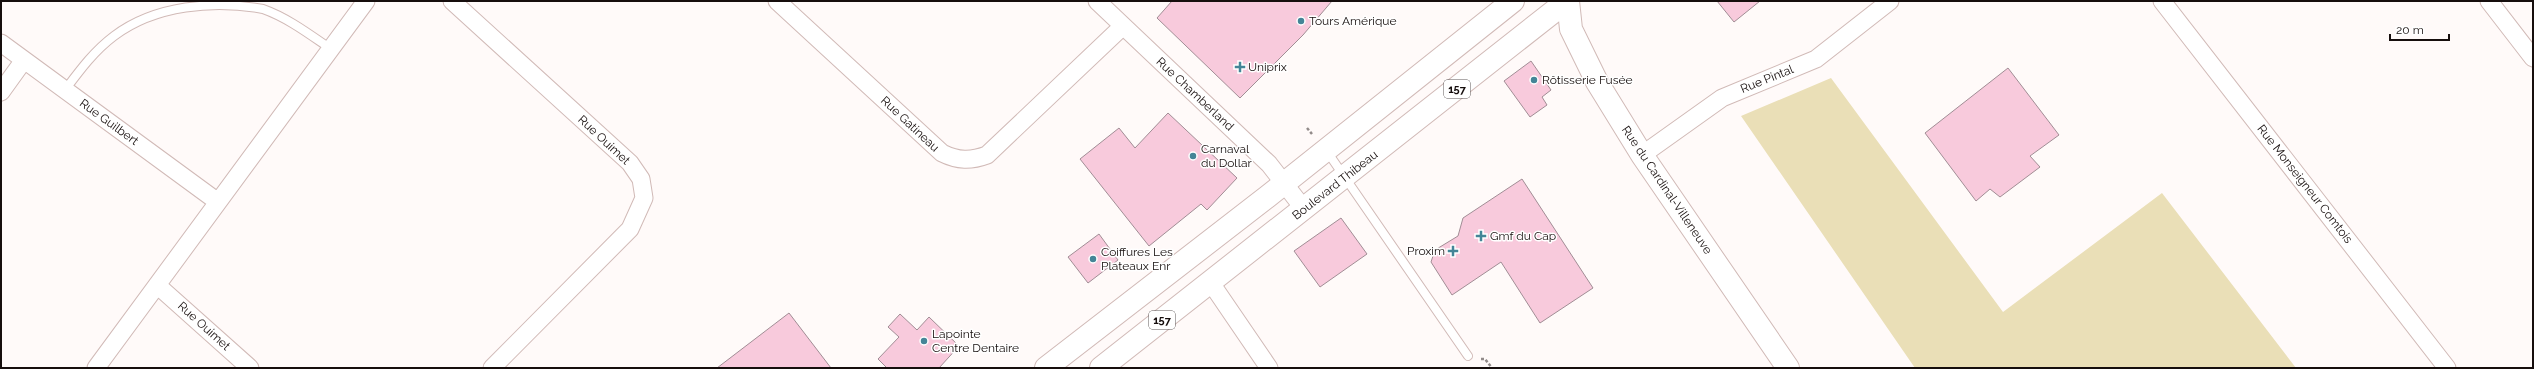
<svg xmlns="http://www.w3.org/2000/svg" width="2534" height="369" font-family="Raleway,sans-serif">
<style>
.green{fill:#eadfb7}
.building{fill:#f8cadc;stroke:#a18d95}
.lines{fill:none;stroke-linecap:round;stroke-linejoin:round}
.lane-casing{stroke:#d1bab7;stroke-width:10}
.street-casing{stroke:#d1bab7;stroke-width:19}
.secondary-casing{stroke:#d1bab7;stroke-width:24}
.primary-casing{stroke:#d1bab7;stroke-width:24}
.path{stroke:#928b8a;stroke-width:2.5;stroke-dasharray:3 2;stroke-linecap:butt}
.lane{stroke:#fff;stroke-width:8}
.street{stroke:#fff;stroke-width:17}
.secondary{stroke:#fff;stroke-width:22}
.primary{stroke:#fff;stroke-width:22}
.poi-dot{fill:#448597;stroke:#fff;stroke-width:1.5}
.labels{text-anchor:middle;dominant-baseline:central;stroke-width:3;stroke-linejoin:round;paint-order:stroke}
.shield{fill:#fff;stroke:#5c5656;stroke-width:1}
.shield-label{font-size:11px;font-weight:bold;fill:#160e0d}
.poi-label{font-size:12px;fill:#160e0d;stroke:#fff;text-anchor:start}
.street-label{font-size:12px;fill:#160e0d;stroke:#fff}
</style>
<rect width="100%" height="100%" fill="#fffaf9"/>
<path class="green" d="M1831 78 2003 312 2162 193 2296 368H1915L1741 116Z"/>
<path class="building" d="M1172 1H1332L1303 35 1240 98 1157 18Z
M1717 1H1760L1734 22Z
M1531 61 1551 90 1542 97 1547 105 1530 117 1504 81Z
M2008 68 2059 135 2030 156 2040 167 2000 197 1990 189 1976 201 1925 133Z
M1168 113 1237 178 1207 210 1201 204 1149 246 1080 159 1119 128 1135 148Z
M1522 179 1593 288 1540 323 1501 262 1452 295 1431 262 1435 250 1458 236 1463 218Z
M1341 218 1367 254 1320 287 1294 251Z
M1099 234 1118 260 1088 283 1068 257Z
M789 313 831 368H717Z
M900 314 917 330 929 317 959 346 939 368H887L878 359 899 337 888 327Z"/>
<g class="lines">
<g class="lane-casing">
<path id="lane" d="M65 90C80 70 94 51 114 36 155 5 214 0 263 9 288 18 309 34 331 49
M1326 150 1468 356"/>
</g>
<g class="street-casing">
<path id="street" d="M452 1 630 163 641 179 644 198 630 229 492 368
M777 1 942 153C958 161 971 161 987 155L1123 26
M1097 1 1269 164 1304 209
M2162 1 2447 368
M2489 1 2533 58
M1 43 218 202
M1 92 24 60
M1642 155 1722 98 1816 59 1890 1
M1211 283 1269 368
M157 285 250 368
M96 368 366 1"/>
</g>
<g class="secondary-casing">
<path id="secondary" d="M1568 1 1571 29 1597 82 1642 155 1788 368"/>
</g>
<g class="primary-casing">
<path id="primary" d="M1046 368 1267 197 1513 1
M1101 368 1567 1"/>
</g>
<path class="path" d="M1307 128 1312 134
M1481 359H1485L1492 368"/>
<use href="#lane" class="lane"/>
<use href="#street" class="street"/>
<use href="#secondary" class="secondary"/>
<use href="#primary" class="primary"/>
</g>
<g class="poi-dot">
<circle cx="1301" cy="21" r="4"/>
<path d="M1238 61h4v4h4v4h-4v4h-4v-4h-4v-4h4z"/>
<circle cx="1534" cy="80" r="4"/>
<circle cx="1193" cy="156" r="4"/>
<path d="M1479 230h4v4h4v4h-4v4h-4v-4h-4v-4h4z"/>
<path d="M1451 245h4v4h4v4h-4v4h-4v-4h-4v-4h4z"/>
<circle cx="1093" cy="259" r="4"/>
<circle cx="924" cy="341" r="4"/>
</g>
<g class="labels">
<g class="shield">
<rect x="1444" y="80" width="26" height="18" rx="3"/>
<rect x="1149" y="311" width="26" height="18" rx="3"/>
</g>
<g class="shield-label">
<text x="1457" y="89">157</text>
<text x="1162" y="320">157</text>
</g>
<g class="poi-label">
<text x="1309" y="21">Tours Amérique</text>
<text x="1248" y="67">Uniprix</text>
<text x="1542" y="80">Rôtisserie Fusée</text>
<text x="1201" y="149">Carnaval<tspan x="1201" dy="14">du Dollar</tspan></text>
<text x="1490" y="236">Gmf du Cap</text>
<text x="1445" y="251" text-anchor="end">Proxim</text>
<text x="1101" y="252">Coiffures Les<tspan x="1101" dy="14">Plateaux Enr</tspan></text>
<text x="932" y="334">Lapointe<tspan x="932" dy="14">Centre Dentaire</tspan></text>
</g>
<g class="street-label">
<text transform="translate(1767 79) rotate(-22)">Rue Pintal</text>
<text transform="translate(1195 94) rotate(43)">Rue Chamberland</text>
<text transform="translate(109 122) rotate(36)">Rue Guilbert</text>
<text transform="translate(910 124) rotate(43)">Rue Gatineau</text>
<text transform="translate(604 140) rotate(43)">Rue Ouimet</text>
<text transform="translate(2305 184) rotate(52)">Rue Monseigneur Comtois</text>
<text transform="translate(1335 185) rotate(-38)">Boulevard Thibeau</text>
<text transform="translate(1667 190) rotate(56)">Rue du Cardinal-Villeneuve</text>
<text transform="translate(204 326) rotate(42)">Rue Ouimet</text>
</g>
</g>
<rect width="2534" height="369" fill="none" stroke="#160e0d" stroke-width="4"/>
<path d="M2390 34v6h59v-6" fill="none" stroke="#160e0d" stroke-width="2"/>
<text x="2396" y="34" font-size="12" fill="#160e0d" stroke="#ffffff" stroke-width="3" paint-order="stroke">20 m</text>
</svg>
